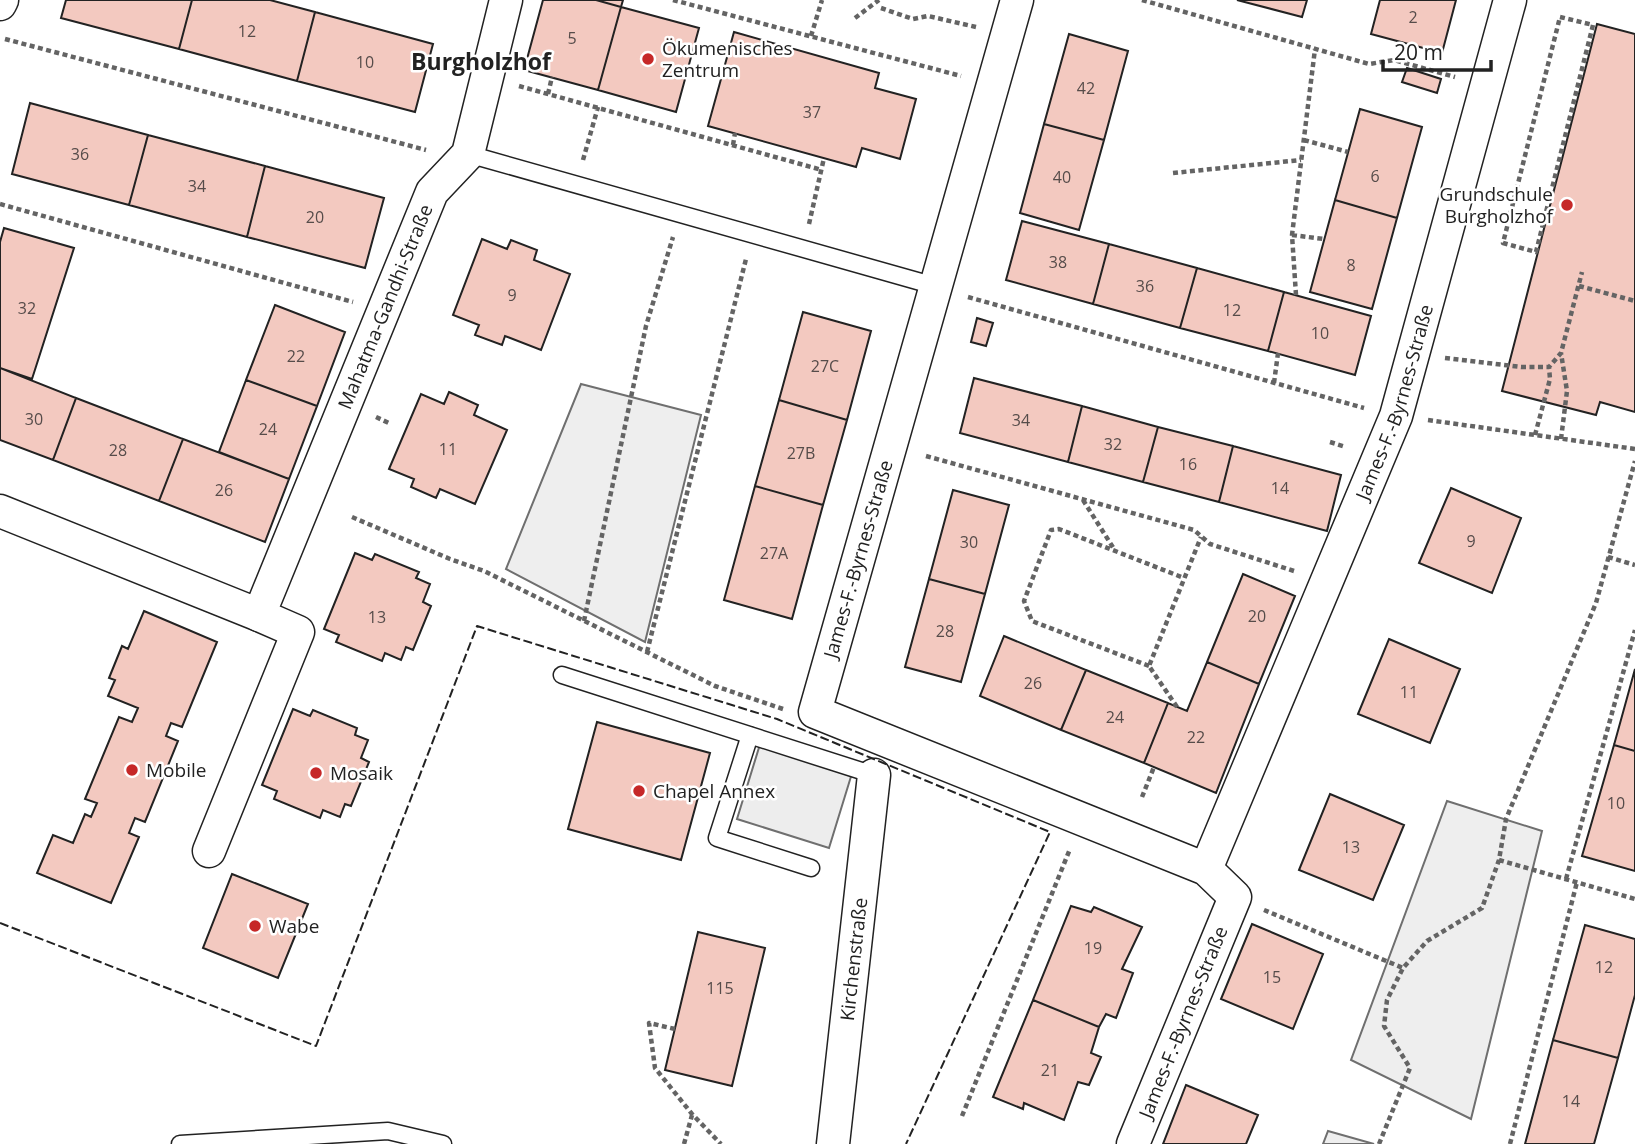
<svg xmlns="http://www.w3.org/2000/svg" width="1635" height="1144" font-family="'Open Sans',sans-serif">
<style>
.green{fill:#eee;stroke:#6f6f6f;stroke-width:2}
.parking{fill:#ededed;stroke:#6f6f6f;stroke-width:2}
.building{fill:#f3c9c0;stroke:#222;stroke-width:2}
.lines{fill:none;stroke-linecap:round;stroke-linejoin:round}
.service-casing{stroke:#222;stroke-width:19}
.minor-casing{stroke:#222;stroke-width:35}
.path{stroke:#646464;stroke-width:4.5;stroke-dasharray:5 3.5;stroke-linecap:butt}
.service{stroke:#fff;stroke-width:16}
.minor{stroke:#fff;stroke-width:32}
.fence{stroke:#222;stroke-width:2;stroke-dasharray:9 3.5;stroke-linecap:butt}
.poi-dot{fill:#c62828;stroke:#fff;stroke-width:2.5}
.labels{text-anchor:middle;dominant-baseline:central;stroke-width:5;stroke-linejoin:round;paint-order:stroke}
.number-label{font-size:16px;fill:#564c4a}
.poi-label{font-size:19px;fill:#222;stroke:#fff;text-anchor:start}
.street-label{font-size:19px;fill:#222;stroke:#fff}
.quarter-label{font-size:23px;font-weight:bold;fill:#222;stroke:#fff}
</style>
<rect width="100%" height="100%" fill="#fff"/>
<path class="green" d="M581 384 701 415 645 642 506 569Z
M1447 801 1542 831 1471 1119 1351 1060Z
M1328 1131 1374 1144H1323Z"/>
<path class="parking" d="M761 741 853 770 829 848 737 819Z"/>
<path class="building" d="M66 0H192L179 49 61 18Z
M192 0H270L315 12 297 81 179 49Z
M543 0H596L621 7 598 90 524 70Z
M596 0H623L621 7Z
M1237 0H1307L1302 17Z
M1380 0H1456L1442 53 1371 34Z
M621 7 699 28 676 112 598 90Z
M315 12 433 44 415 112 297 81Z
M1597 24 1635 34V412L1600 402 1596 415 1502 391Z
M734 32 879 73 875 88 916 99 900 159 862 148 856 167 708 126Z
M1069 34 1128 51 1104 140 1044 124Z
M1407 68 1441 79 1437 93 1402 82Z
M30 103 148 135 129 205 12 174Z
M1360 109 1422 127 1397 218 1335 200Z
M1044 124 1104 140 1079 230 1020 213Z
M148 135 265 166 247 237 129 205Z
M265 166 384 198 365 268 247 237Z
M1335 200 1397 218 1372 309 1310 292Z
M1022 221 1109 244 1093 304 1006 280Z
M4 228 74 248 32 379 0 368V242Z
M482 239 507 249 511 240 537 250 534 260 570 274 541 350 505 336 502 345 475 335 479 325 453 315Z
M1109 244 1197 268 1180 328 1093 304Z
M1197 268 1284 292 1268 351 1180 328Z
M1284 292 1371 316 1355 375 1268 351Z
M275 305 345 332 317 406 246 380Z
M803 312 871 331 847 420 779 400Z
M977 318 993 323 986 346 971 342Z
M0 368 76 398 53 460 0 440Z
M974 378 1082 406 1068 462 960 433Z
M246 380 317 406 289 479 219 452Z
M449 392 478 405 474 415 507 430 475 504 440 489 436 498 411 487 414 479 389 469 421 394 444 404Z
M76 398 183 439 159 501 53 460Z
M779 400 847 420 823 505 755 486Z
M1082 406 1158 427 1143 482 1068 462Z
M1158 427 1233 446 1219 502 1143 482Z
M183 439 289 479 265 542 159 501Z
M1233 446 1341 475 1327 531 1219 502Z
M755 486 823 505 792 619 724 600Z
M1451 488 1521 518 1492 593 1419 563Z
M953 490 1009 505 985 594 929 579Z
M355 553 372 560 375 554 419 572 416 578 430 584 423 602 431 606 413 650 406 647 401 660 385 653 382 661 336 642 339 635 324 629Z
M1243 574 1295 596 1259 684 1207 662Z
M929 579 985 594 961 682 905 667Z
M144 611 217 642 182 727 171 723 166 736 178 741 145 822 135 818 129 833 139 837 111 903 37 873 53 835 73 843 85 814 91 817 97 803 85 799 119 717 132 722 138 708 108 696 115 680 109 678 122 646 128 649Z
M1004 636 1086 670 1061 730 980 696Z
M1389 639 1460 669 1430 743 1358 714Z
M1207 662 1259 684 1216 793 1144 763 1168 703 1187 711Z
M1635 669V751L1614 745Z
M1086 670 1168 703 1144 763 1061 730Z
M293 709 310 716 313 710 357 728 355 735 368 740 361 758 369 762 351 806 345 804 340 817 323 810 320 818 274 799 277 791 262 785Z
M597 722 710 753 681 860 568 829Z
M1614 745 1635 751V871L1582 856Z
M1330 794 1404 825 1373 900 1299 870Z
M232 874 308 904 278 978 203 948Z
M1071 906 1091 912 1094 907 1142 927 1122 969 1133 973 1116 1018 1106 1014 1099 1027 1033 1000Z
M1252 924 1323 954 1293 1029 1221 999Z
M1585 925 1635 939V995L1618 1058 1553 1040Z
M698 932 765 948 732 1086 665 1070Z
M1033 1000 1099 1027 1091 1053 1101 1057 1089 1085 1078 1082 1064 1120 1024 1103 1023 1109 993 1097Z
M1553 1040 1618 1058 1594 1144H1525Z
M1186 1085 1258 1115 1246 1144H1163Z"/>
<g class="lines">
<g class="service-casing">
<path id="service" d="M468 154 935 286
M562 675 874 775
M750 735 717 838 811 868
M180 1144 388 1131 443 1144"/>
</g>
<g class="minor-casing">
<g id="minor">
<path d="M1017 0 815 712 1206 869 1235 897 1133 1144"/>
<path d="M0 4 2 0"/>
<path d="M0 511 259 615"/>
<path id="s1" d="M209 851 298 632 259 615 432 192 468 154 506 0"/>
<path id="s2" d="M1206 869 1396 416 1510 0"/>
<path id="s3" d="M833 1144 874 775"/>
</g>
</g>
<path class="path" d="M673 0 961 76
M1142 0 1369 64 1394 60 1455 77
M881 8 913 19 928 16 976 27
M1560 17 1593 25 1536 252 1503 243Z
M855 18 879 0
M811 36 822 0
M5 39 426 150
M519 86 822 170
M548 94 552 77
M1304 140 1348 152
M733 145 735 133
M583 160 598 107
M1173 173 1301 160
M0 204 353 302
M809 224 824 158
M1292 235 1324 239
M1579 286 1635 301
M1296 295 1292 235 1315 49
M968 297 1364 408
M1445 358 1521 367H1549L1561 353 1582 272
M1274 383 1278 353
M376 417 391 424
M1428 420 1635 449
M1535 435 1550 379 1549 367
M1561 439 1567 391 1561 353
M1330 442 1346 447
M926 456 1194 530 1210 544 1294 571
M1083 500 1114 549
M352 517 450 559 484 571 715 686 783 709
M1608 557 1635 565
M584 621 646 326 673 237
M647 652 746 259
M1149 666 1032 621 1024 601 1051 530 1059 529 1184 578
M1177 707 1149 666 1201 537
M1142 797 1154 767
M1499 860 1635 899
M1566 879 1635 630
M1264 910 1403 968
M675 1029 649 1023 655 1068 692 1114 721 1144
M962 1116 1070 849
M684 1144 692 1115
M1379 1144 1410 1068 1384 1026 1387 1000 1403 968 1427 941 1482 908 1499 860 1506 819 1596 603 1635 461
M1510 1144 1577 882"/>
<use href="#service" class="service"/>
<use href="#minor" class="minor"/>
<path class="fence" d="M0 923 316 1046 477 626 777 719 1050 832 906 1144"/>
</g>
<g class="poi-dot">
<circle cx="648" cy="59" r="7"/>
<circle cx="1567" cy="205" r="7"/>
<circle cx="132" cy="770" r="7"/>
<circle cx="316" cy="773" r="7"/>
<circle cx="639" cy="791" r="7"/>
<circle cx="255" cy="926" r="7"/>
</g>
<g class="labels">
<g class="number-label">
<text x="1413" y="17">2</text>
<text x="247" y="31">12</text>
<text x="572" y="38">5</text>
<text x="365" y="62">10</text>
<text x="1086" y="88">42</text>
<text x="812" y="112">37</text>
<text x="80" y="154">36</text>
<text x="1375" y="176">6</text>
<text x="1062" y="177">40</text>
<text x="197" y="186">34</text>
<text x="315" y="217">20</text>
<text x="1058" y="262">38</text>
<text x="1351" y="265">8</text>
<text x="1145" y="286">36</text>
<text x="512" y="295">9</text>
<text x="27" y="308">32</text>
<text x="1232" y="310">12</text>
<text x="1320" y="333">10</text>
<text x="296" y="356">22</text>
<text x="825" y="366">27C</text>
<text x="34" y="419">30</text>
<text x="1021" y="420">34</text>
<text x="268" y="429">24</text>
<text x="1113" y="444">32</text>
<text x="448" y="449">11</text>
<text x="118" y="450">28</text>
<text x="801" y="453">27B</text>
<text x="1188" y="464">16</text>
<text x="1280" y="488">14</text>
<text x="224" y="490">26</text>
<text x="1471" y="541">9</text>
<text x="969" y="542">30</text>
<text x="774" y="553">27A</text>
<text x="1257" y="616">20</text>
<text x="377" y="617">13</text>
<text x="945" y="631">28</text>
<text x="1033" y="683">26</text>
<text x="1409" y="692">11</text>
<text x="1115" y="717">24</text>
<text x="1196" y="737">22</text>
<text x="1616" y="803">10</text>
<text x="1351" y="847">13</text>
<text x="1093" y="948">19</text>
<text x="1604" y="967">12</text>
<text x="1272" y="977">15</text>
<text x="720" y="988">115</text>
<text x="1050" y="1070">21</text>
<text x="1571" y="1101">14</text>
</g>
<g class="poi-label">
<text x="662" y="48">Ökumenisches<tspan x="662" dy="22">Zentrum</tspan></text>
<text x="1553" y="194" text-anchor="end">Grundschule<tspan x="1553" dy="22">Burgholzhof</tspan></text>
<text x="146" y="770">Mobile</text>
<text x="330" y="773">Mosaik</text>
<text x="653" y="791">Chapel Annex</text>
<text x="269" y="926">Wabe</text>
</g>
<g class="street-label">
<text stroke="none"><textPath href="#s1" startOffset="612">Mahatma-Gandhi-Straße</textPath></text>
<text stroke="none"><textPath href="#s2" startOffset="504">James-F.-Byrnes-Straße</textPath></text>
<text transform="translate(858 559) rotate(-74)">James-F.-Byrnes-Straße</text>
<text stroke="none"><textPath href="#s3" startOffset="186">Kirchenstraße</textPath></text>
<text transform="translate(1183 1022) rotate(-68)">James-F.-Byrnes-Straße</text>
</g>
<g class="quarter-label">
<text x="481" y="61">Burgholzhof</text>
</g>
</g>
<path d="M1383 60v10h108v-10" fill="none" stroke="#222222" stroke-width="3.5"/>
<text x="1394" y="60" font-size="21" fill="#222222" stroke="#ffffff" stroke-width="5" paint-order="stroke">20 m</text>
</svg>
